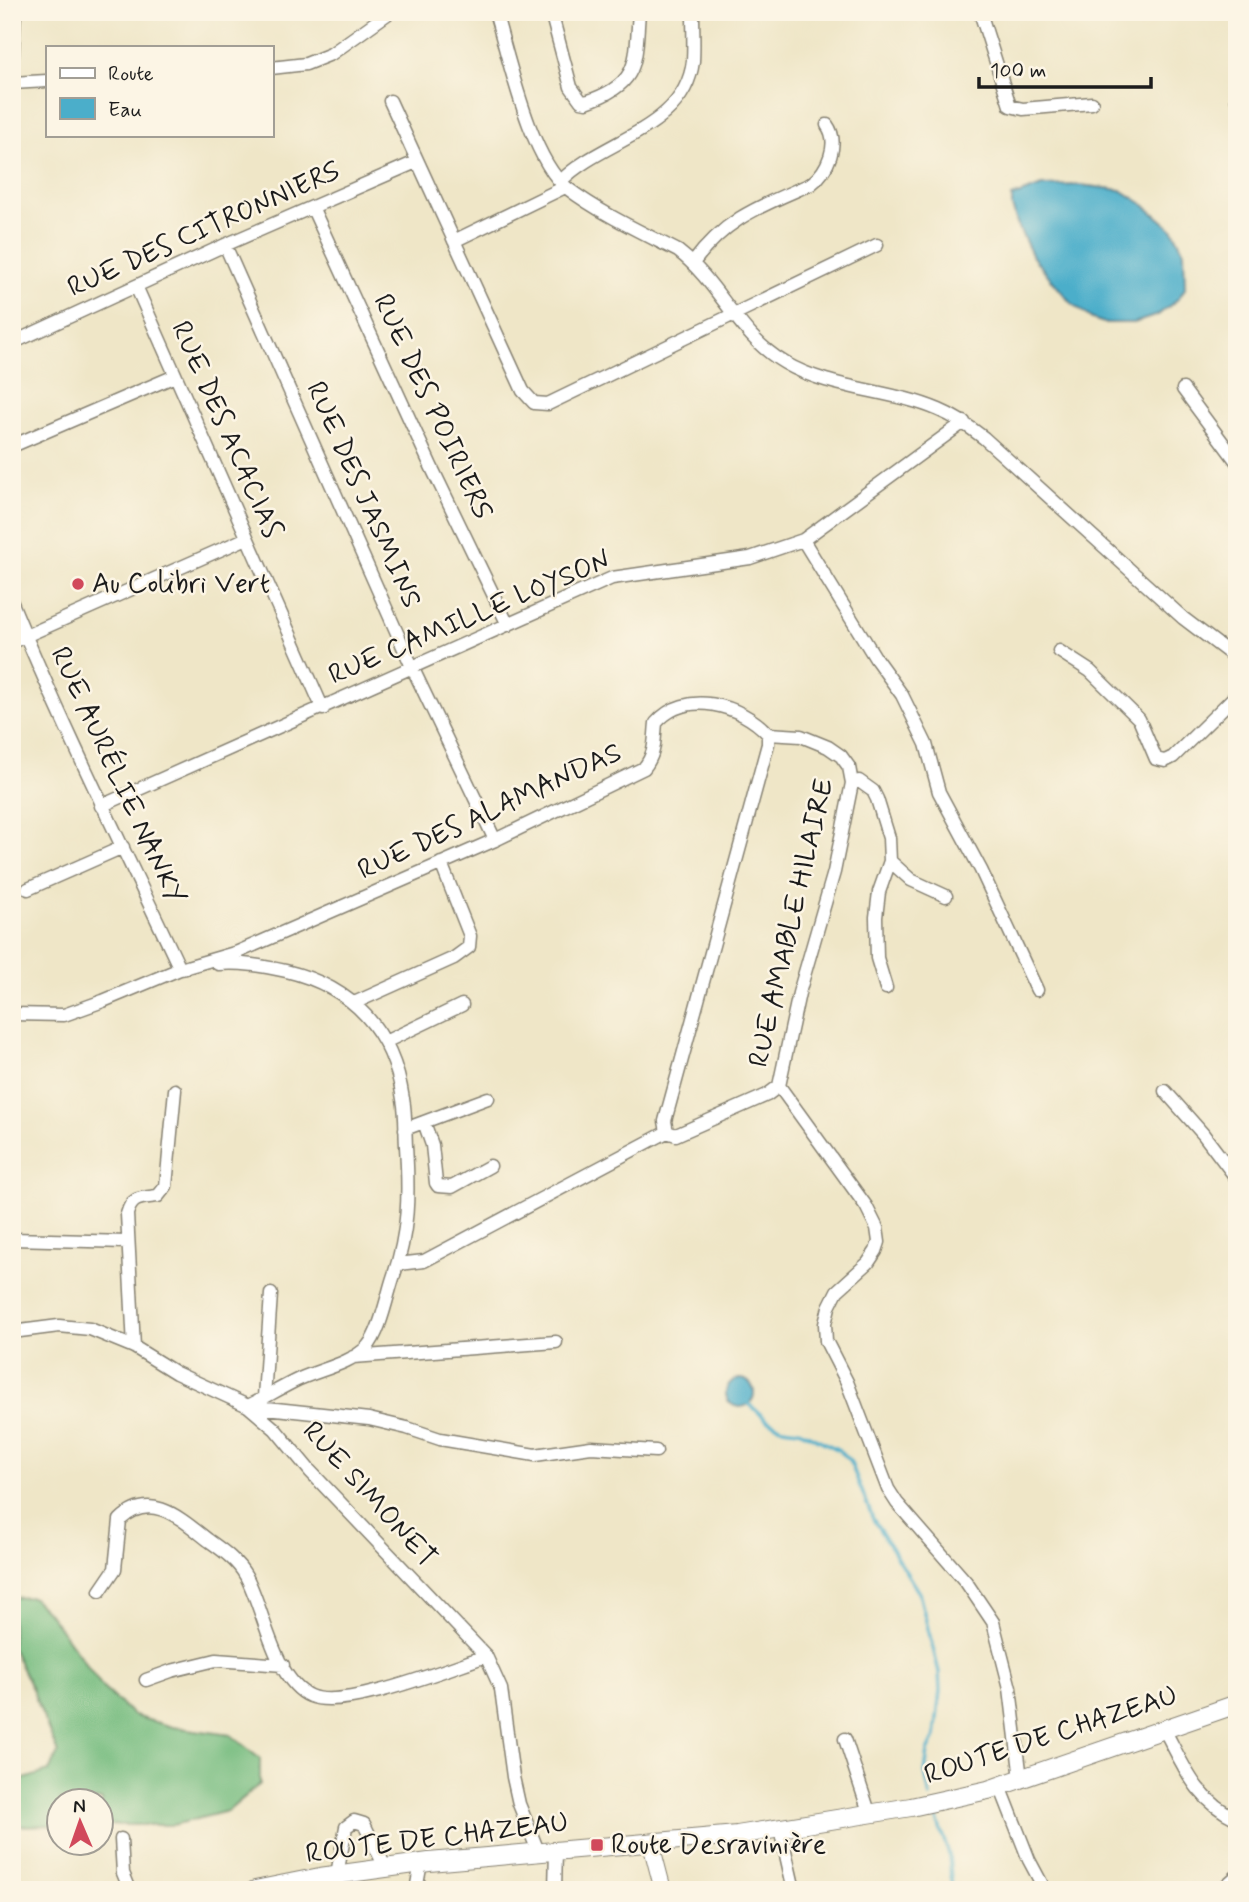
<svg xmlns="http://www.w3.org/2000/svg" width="1249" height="1902" font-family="Mynerve,sans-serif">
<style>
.forest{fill:#78bd81;stroke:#4a6c4e;stroke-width:2}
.water{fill:#4baeca;stroke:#346573;stroke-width:2}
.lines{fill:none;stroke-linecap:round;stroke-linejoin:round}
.stream{stroke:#4baeca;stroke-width:3.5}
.minor-casing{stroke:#868172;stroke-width:15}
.tertiary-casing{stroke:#868172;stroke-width:18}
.secondary-casing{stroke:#868172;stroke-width:20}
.minor{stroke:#fff;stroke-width:12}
.tertiary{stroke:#fff;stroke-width:16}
.secondary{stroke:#fff;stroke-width:18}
.poi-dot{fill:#d1495b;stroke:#fcf5e5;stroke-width:2.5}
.labels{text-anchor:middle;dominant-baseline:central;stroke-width:5;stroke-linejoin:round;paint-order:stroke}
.street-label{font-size:28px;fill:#1c1c1c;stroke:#fcf5e5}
.poi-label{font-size:28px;fill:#1c1c1c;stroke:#fcf5e5;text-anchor:start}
</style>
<rect width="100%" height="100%" fill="#fcf5e5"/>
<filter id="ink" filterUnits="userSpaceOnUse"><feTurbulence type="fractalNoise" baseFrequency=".0143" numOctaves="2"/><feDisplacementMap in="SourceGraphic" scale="14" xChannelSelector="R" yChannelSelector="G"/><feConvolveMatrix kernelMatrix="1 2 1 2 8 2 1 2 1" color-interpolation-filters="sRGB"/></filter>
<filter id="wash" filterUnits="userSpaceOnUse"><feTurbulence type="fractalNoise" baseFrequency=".00686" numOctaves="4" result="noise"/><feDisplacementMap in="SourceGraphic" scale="28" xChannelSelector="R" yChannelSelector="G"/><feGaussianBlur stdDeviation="1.57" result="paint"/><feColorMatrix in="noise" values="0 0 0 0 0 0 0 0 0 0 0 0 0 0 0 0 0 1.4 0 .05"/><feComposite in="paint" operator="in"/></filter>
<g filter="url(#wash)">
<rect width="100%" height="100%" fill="#efe6c7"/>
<path class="forest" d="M32 1597 50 1615 104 1689 134 1716 173 1727 231 1735 260 1759V1784L228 1811 173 1825H102V1800H60L59 1825 12 1826V1783L49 1771 58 1753 32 1689 12 1648V1598Z"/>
<path class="water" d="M1080 185 1121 190 1143 204 1173 230 1184 252 1185 288 1179 298 1158 315 1134 323H1104L1092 319 1070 302 1033 257 1018 226 1012 206V197L1042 186Z
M726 1393a14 14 0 1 1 28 0a14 14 0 1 1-28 0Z"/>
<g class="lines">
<path class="stream" d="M749 1404 768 1421 783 1428 799 1430 839 1450 850 1461 873 1519 919 1593 939 1672 940 1691 935 1737 928 1751 925 1773 930 1797
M933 1808 949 1854 952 1890"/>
</g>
</g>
<g filter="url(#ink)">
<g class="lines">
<g class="minor-casing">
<path id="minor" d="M495 12C509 58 530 159 567 188 600 213 641 232 678 251 720 283 738 336 785 363 831 390 890 389 939 410 956 417 970 427 984 438L1183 618 1237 659
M551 12 571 87 581 101 586 102C641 84 635 61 639 12
M980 12 1010 106 1023 109 1092 103
M12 68 15 12
M271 68 306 64 331 54 390 12
M12 83 47 81
M1237 89V101
M390 101 523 391 534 403 548 404 877 245
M561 181C602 139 685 130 693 61 694 45 693 28 693 12
M313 209 431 466 508 625
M454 241 565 187
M225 245 413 669 495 840
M693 263C727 217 761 206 811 184 828 171 840 143 827 125
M136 286 323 709
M12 343 225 245 416 162
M1183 389 1237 462
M12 446 175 376
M803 540 876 659 902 695 926 744 939 792 981 870 1037 990
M12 603C63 727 123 847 180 969L186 968
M12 642 247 538
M1059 651 1090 671 1139 719 1156 759 1165 761 1173 757 1237 694
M852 783 859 781 873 791 877 799 889 838 890 861 879 892 876 917 877 958 886 988
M101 806 612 578 750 558 803 540 964 422
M890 861 911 880 946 896
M28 889 123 847
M218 964C241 962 263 966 286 971 353 987 393 1031 403 1099 406 1114 405 1131 406 1146 409 1195 409 1231 393 1278 387 1296 380 1333 367 1347 349 1365 317 1370 295 1381 279 1389 264 1398 248 1406
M354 1003 454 958 469 947 470 936 441 863
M12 1014 64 1015 103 1001 180 969 238 952 495 840 644 768C656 753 654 741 656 723 685 689 741 704 768 734V744L665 1121 667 1132 676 1135 767 1095 779 1086 799 993 834 872 852 783 849 767 841 756 828 747 801 736 768 734
M385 1042 462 1005
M779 1086 866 1206 877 1228 879 1242 876 1251 868 1263 837 1291 829 1307 825 1324 826 1341 847 1382 888 1489 897 1503 966 1582 993 1622 1010 1688 1021 1779
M1165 1091 1203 1134 1237 1179
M424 1122 432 1145 436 1183 438 1186 452 1187 490 1166
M405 1129 488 1098
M12 1239 127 1242
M398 1264 424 1261 667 1132
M12 1332 59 1326 90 1329 134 1347 176 1373 248 1406 275 1429 310 1471 486 1656 501 1689 513 1777 519 1804 538 1851
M134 1347 127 1214C132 1196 141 1198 158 1196L166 1186 175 1090
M353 1357 556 1342
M264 1397 271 1294
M248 1406 369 1419 407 1428 440 1439 535 1455 591 1447 656 1451
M100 1591 115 1569 120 1520C151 1490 181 1519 208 1540 222 1550 237 1560 246 1576 264 1609 274 1680 310 1696 344 1711 449 1668 486 1656
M146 1680 171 1671 216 1660 283 1665
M1164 1729C1185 1768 1195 1799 1237 1819
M845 1739 870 1815
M1000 1786 1029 1860 1045 1890
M780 1829 794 1890
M121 1839 123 1873 130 1890
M337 1874 346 1827 354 1821 364 1824 385 1867
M416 1890 421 1863
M555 1890 556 1850
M1221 1890 1237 1876"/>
</g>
<g class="tertiary-casing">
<path id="tertiary" d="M651 1844 663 1890"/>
</g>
<g class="secondary-casing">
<path id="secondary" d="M255 1890 320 1877 429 1862 737 1835 911 1807 988 1790 1237 1704"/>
</g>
<use href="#minor" class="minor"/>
<use href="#tertiary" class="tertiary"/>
<use href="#secondary" class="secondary"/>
</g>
</g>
<g class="poi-dot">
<circle cx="78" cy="584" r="7"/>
<rect x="590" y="1838" width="14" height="14" rx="3.5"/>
</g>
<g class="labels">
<g class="street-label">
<text transform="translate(204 230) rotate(-24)">RUE DES CITRONNIERS</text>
<text transform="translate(432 407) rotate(65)">RUE DES POIRIERS</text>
<text transform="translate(226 430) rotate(66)">RUE DES ACACIAS</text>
<text transform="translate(363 495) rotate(66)">RUE DES JASMINS</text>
<text transform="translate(470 618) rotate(-23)">RUE CAMILLE LOYSON</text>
<text transform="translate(117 776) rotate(65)">RUE AURÉLIE NANKY</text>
<text transform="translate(490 812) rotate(-25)">RUE DES ALAMANDAS</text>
<text transform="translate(792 923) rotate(-77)">RUE AMABLE HILAIRE</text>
<text transform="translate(369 1495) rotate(48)">RUE SIMONET</text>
<text transform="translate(1051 1736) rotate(-18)">ROUTE DE CHAZEAU</text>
<text transform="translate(437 1839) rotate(-7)">ROUTE DE CHAZEAU</text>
</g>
<g class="poi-label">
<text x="92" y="584">Au Colibri Vert</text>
<text x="611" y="1845">Route Desravinière</text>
</g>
</g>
<rect width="1249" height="1902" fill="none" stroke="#fcf5e5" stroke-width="42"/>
<rect x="46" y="46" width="228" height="91" fill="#fcf5e5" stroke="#a29e95" stroke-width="2"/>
<rect x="60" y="68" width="35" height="10" fill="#ffffff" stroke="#a29e95" stroke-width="2"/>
<text x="108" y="80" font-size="21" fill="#1c1c1c">Route</text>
<rect x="60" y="98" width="35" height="21" fill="#4baeca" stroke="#a29e95" stroke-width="2"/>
<text x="108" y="116" font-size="21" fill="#1c1c1c">Eau</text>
<g transform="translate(80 1822) rotate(358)"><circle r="33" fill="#fcf5e5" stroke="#a29e95" stroke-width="2"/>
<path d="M0-5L12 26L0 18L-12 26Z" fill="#d1495b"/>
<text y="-10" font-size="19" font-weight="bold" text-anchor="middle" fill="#1c1c1c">N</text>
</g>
<path d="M979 77v10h172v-10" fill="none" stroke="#1c1c1c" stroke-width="3.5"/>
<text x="990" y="77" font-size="21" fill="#1c1c1c" stroke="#fcf5e5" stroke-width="5" paint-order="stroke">100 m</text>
</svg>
